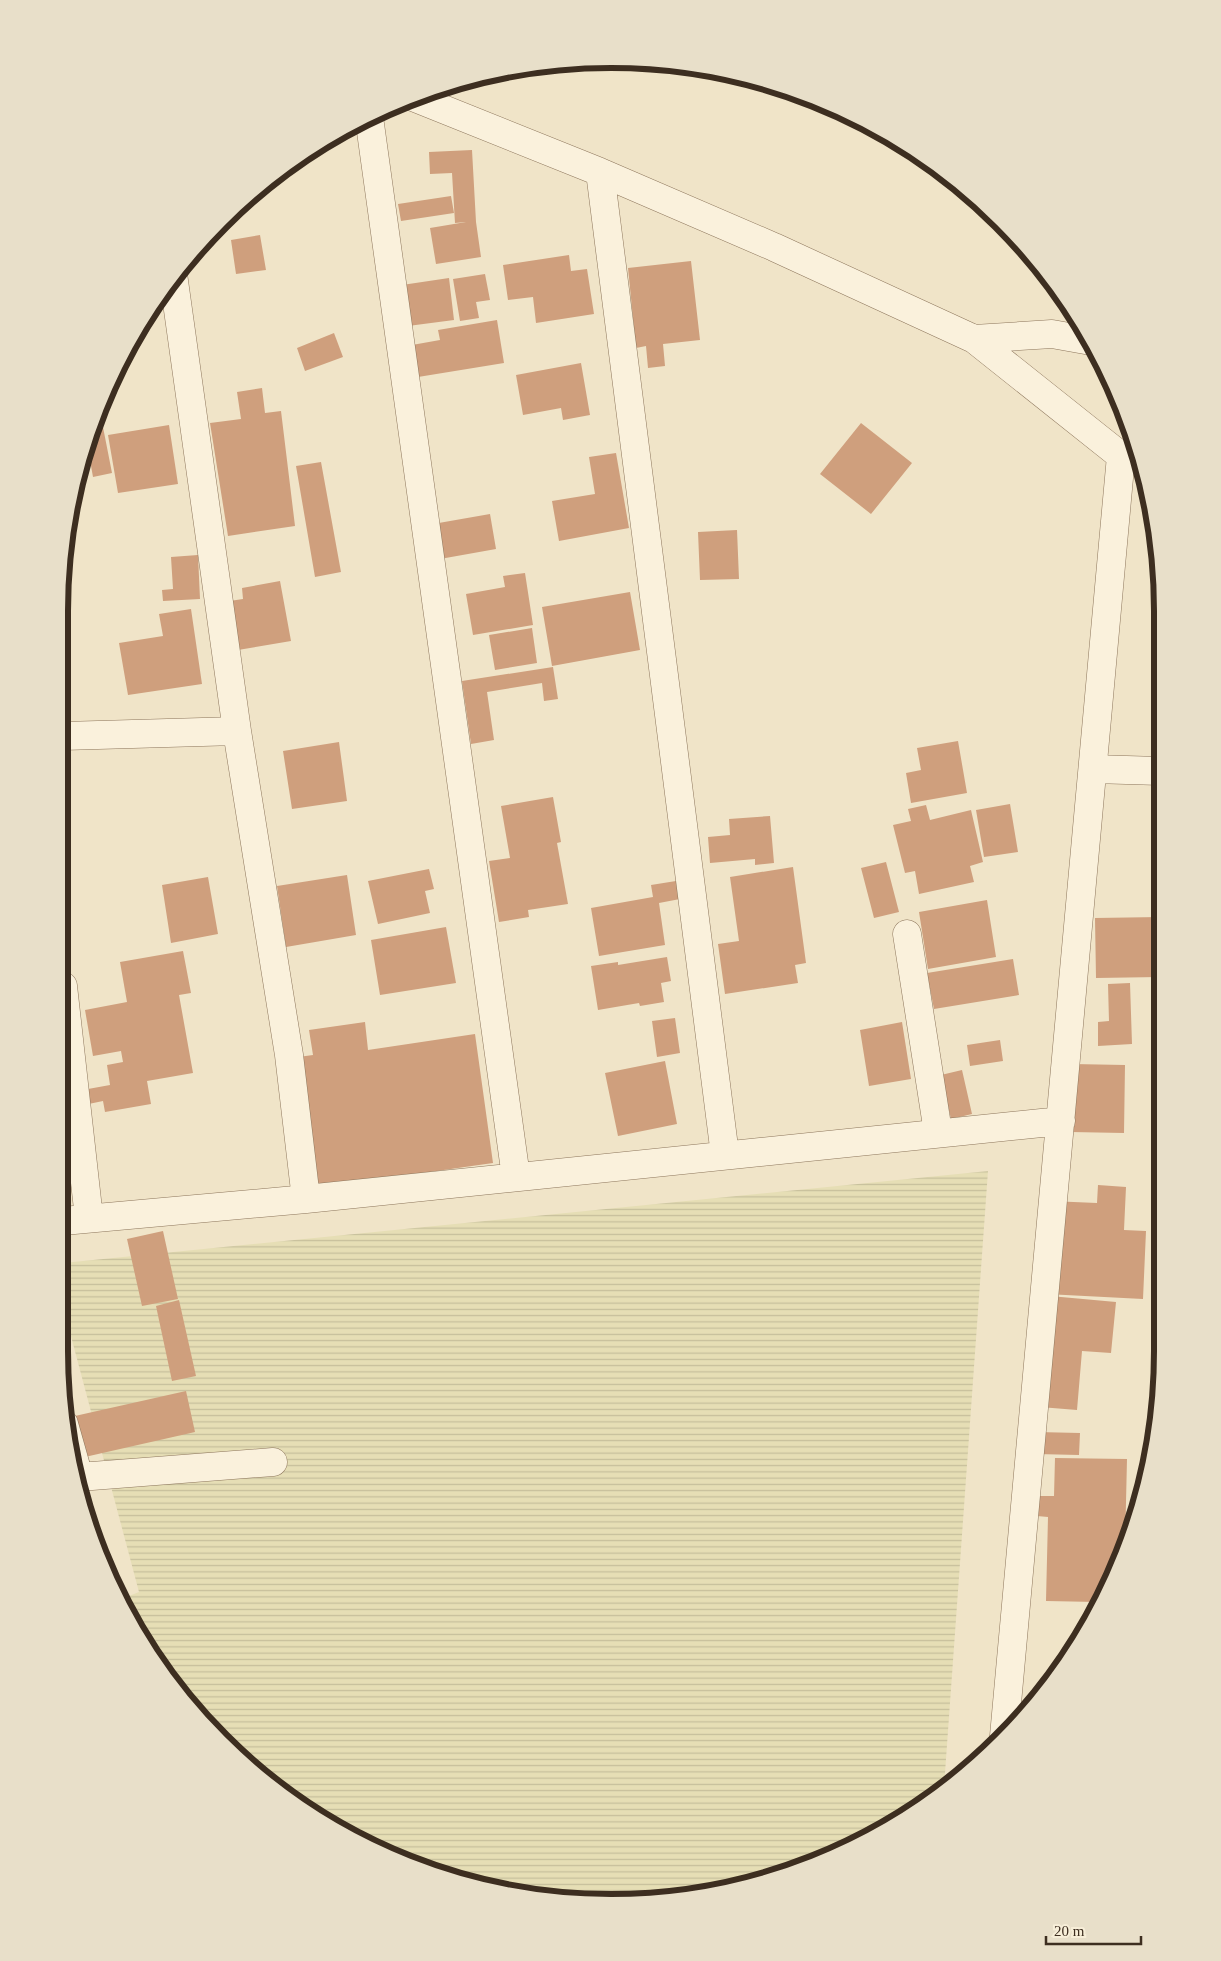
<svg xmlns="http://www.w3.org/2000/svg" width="1221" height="1961" font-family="Georgia,serif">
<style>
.farmland{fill:url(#farmland-rules)}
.building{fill:#cf9f7d}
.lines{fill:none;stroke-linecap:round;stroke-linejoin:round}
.minor-casing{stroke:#8d765c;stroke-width:29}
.minor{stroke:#faf1dc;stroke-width:28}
.rim{fill:none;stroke:#3d2e20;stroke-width:6}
</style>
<defs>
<pattern id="farmland-rules" width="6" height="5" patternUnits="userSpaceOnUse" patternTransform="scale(1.25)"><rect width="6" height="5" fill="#e6deb5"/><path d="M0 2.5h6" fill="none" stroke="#c6bf9b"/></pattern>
</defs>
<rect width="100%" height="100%" fill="#f0e4c8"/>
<path class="farmland" d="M988 1171 944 1787 917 1809 788 1873 683 1897 610 1902 538 1897 433 1873 304 1809 221 1741 173 1686 119 1600 139 1592 64 1310 63 1263Z"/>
<path class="building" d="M472 150 476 222 481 257 436 264 430 228 466 222 455 223 452 173 430 174 429 152Z
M451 196 454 213 401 221 398 204Z
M260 235 266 270 236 274 231 240Z
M569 255 571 271 587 269 594 314 536 323 533 297 508 300 503 265Z
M691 261 700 340 663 344 665 366 648 368 646 346 636 348 628 268Z
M485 274 490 300 476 302 479 318 460 321 453 279Z
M449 278 454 320 408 326 402 285Z
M497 320 504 363 418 377 412 345 440 340 438 330Z
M334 333 343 357 305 371 297 348Z
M581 363 590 415 563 420 561 408 523 415 516 375Z
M262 388 265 413 281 411 295 526 228 536 210 423 241 419 237 392Z
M102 422 112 473 93 477 88 449 94 424Z
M861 423 912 463 871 514 820 474Z
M169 425 178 484 118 493 108 435Z
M616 453 629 528 559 541 552 501 595 494 589 457Z
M321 462 341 572 315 577 296 466Z
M79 479 83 498 74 500V499Z
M490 514 496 549 440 559 433 524Z
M737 530 739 579 700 580 698 532Z
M198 555 200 599 163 601 162 590 173 589 171 557Z
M525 573 533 625 473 635 466 594 505 587 503 576Z
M280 581 291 641 232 651 223 602 243 599 242 588Z
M630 592 640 650 552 666 542 607Z
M191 609 202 684 128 695 119 643 163 636 159 614Z
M532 628 537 663 495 670 489 635Z
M1159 645H1161V685L1156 686Z
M553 667 558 699 544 701 542 683 487 692 494 740 471 744 462 681Z
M958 741 967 793 911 803 906 773 921 770 917 748Z
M339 742 347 801 292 809 283 751Z
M553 797 561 842 557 843 568 904 528 910 529 917 499 922 489 861 510 858 501 806Z
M1010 804 1018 852 984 857 976 810Z
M926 805 930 820 971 810 983 862 970 866 974 882 919 894 915 871 905 873 893 825 911 821 908 809Z
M770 816 774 863 755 865V859L710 863 708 837 730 835 729 819Z
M886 862 899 912 874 918 861 868Z
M793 867 806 963 795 965 798 983 725 994 718 944 739 941 730 877Z
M429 869 434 889 425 891 430 913 378 924 368 881Z
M347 875 356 935 286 947 277 886Z
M208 877 218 934 171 943 162 885Z
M676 881 680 899 659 903 665 945 599 956 591 908 653 897 651 885Z
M987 900 996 957 928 969 919 912Z
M1160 917 1159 977 1096 978 1095 918Z
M446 927 456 983 380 995 371 940Z
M183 951 191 993 179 995 193 1073 147 1081 151 1104 105 1112 103 1101 79 1106 77 1091 110 1085 107 1065 123 1062 121 1051 93 1056 85 1010 127 1002 120 962Z
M667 957 671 981 661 983 664 1002 640 1006 639 1003 598 1010 591 966 618 962V965Z
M1013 959 1019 995 934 1009 927 973Z
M1130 983 1132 1044 1098 1046V1022L1109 1021 1108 984Z
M675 1018 680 1053 657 1057 652 1021Z
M365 1022 368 1050 475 1034 493 1163 310 1189 291 1058 313 1055 309 1030Z
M902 1022 911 1079 869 1086 860 1030Z
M1000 1040 1003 1061 970 1066 967 1045Z
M665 1061 677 1124 618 1136 605 1073Z
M1072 1064 1125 1065 1124 1133 1071 1132Z
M962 1070 972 1114 951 1119 941 1075Z
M1098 1185 1126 1187 1124 1230 1146 1231 1143 1299 1046 1294 1050 1201 1097 1203Z
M163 1231 178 1299 142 1306 127 1239Z
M1050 1296 1116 1302 1111 1353 1082 1351 1077 1410 1040 1407Z
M179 1300 196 1376 172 1381 156 1306Z
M186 1391 195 1432 76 1459 66 1418Z
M1037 1432 1080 1433 1079 1455 1036 1454Z
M1055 1458 1127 1459 1125 1546 1120 1561 1097 1602 1046 1601 1048 1517 1037 1516 1038 1496H1054Z"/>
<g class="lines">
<g class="minor-casing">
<path id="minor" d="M413 97 600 172 774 247 974 339 1121 456 1004 1736
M369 117 516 1177
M600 172 725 1155
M173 274 237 731 289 1055 306 1199
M974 339 1052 334 1091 341
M63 736 237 731
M1093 769 1160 771
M907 934 938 1132
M63 986 89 1218
M63 1221 306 1199 1061 1121
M64 1424 79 1477 273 1462"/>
</g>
<use href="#minor" class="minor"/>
</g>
<path d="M0 0H1221V1961H0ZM611 68H611A543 543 0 0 1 1154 611V1351A543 543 0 0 1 611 1894H611A543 543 0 0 1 68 1351V611A543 543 0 0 1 611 68Z" fill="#e8dfc9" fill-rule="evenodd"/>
<path class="rim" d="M611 68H611A543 543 0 0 1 1154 611V1351A543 543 0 0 1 611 1894H611A543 543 0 0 1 68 1351V611A543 543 0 0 1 611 68Z"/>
<path d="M1046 1936v8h95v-8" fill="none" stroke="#3d2e20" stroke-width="2.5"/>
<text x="1054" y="1936" font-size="15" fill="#3d2e20" stroke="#f7eed8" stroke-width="4" paint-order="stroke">20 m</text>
</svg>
